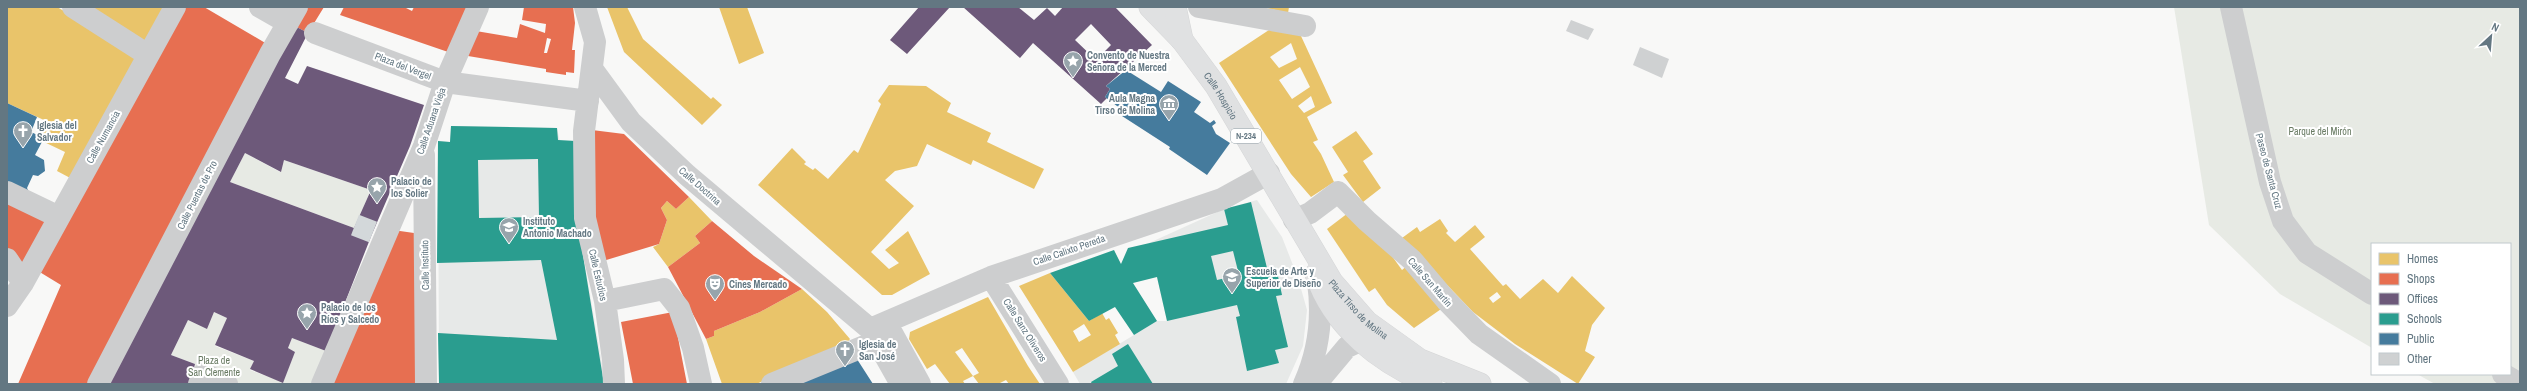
<svg xmlns="http://www.w3.org/2000/svg" width="2527" height="391" font-family="'Archivo Narrow',sans-serif">
<style>
.built{fill:#e7e9e8}
.green{fill:#e7eae4}
.homes{fill:#e9c46a;fill-rule:evenodd}
.shops{fill:#e76f51;fill-rule:evenodd}
.offices{fill:#6d597a;fill-rule:evenodd}
.schools{fill:#2a9d8f;fill-rule:evenodd}
.public{fill:#457b9d}
.building{fill:#cfd1d2}
.lines{fill:none;stroke-linecap:round;stroke-linejoin:round}
.minor-tunnel{stroke:#d3d8da;stroke-width:22;stroke-dasharray:22 11;stroke-linecap:butt}
.major-casing{stroke:#d5d6d7;stroke-width:23}
.minor{stroke:#cdcecf;stroke-width:22}
.major{stroke:#e0e1e2;stroke-width:22}
.labels{text-anchor:middle;dominant-baseline:central;stroke-width:4;stroke-linejoin:round;paint-order:stroke}
.shield{fill:#fff;stroke:#92a0a8;stroke-width:1}
.shield-label{font-size:9px;font-weight:bold;fill:#637782}
.poi-label{font-size:10px;font-weight:bold;fill:#637782;stroke:#fff;text-anchor:start}
.street-label{font-size:10px;fill:#637782;stroke:#fff}
.park-label{font-size:10px;fill:#687a62;stroke:#fff}
</style>
<rect width="100%" height="100%" fill="#f8f8f7"/>
<path class="built" d="M451 126 557 128 578 225 604 375 560 367 439 373 438 141 450 142Z
M1257 200 1282 237 1298 278 1307 310 1303 346 1286 384H1080L1073 372 1157 321H1167L1149 243 1224 209Z"/>
<path class="green" d="M2174 7H2520V384H2435L2417 374H2510V244H2372V348L2280 294 2209 225Z
M245 153 280 172 284 160 371 190 354 228 230 182Z
M214 312 227 318 215 346 254 361 250 370 283 382 295 352 288 348 292 338 326 351 329 384H190L195 364 171 355 188 320 207 329Z"/>
<path class="homes" d="M7 7H57L139 54 74 180 57 171 65 152 42 141 44 138 39 136 46 121 7 103Z
M81 7H166L145 48Z
M607 7H627L643 39 711 99 713 97 722 105 702 125 624 52Z
M719 7H747L764 53 739 64Z
M1262 7H1289L1288 13Z
M1275 26 1301 36 1332 103 1307 117 1318 140 1313 142 1321 154 1334 182 1311 197 1291 174 1219 63ZM1291 43 1297 59 1279 68 1270 57ZM1300 67 1310 87 1292 99 1279 80ZM1311 96 1315 107 1304 113 1298 106Z
M889 85 926 86 951 103 947 112 991 133 987 142 1044 169 1034 189 973 160 971 165 927 144 917 166 895 171 885 180 914 206 871 252 889 269 899 263 885 250 908 231 930 274 892 295H882L758 185 792 148 806 162 804 164 813 170 815 168 828 179 854 150 858 153 881 104 878 101Z
M1356 131 1373 154 1363 161 1381 188 1363 202 1343 175 1348 172 1332 147Z
M689 197 712 221 695 236 700 243 668 267 653 247 659 244 667 220 661 208 667 201 676 209Z
M1348 213 1384 245 1402 270 1408 265 1444 307 1414 328 1387 305 1375 288 1369 292 1327 229Z
M1440 219 1448 231 1446 233 1455 242 1475 225 1485 237 1470 249 1503 286 1506 284 1520 299 1543 279 1558 293 1572 276 1605 308 1592 325 1585 351 1595 357 1578 384 1515 344 1473 312 1402 238 1417 227 1420 232ZM1497 292 1501 297 1493 303 1489 298Z
M1050 273 1089 321 1102 313 1106 320 1109 318 1118 333 1115 335 1120 344 1073 372 1019 286ZM1084 324 1091 335 1079 342 1073 331Z
M802 289 827 312 850 339 847 343 840 351 756 384H722L706 339 714 336V331L760 312Z
M988 297 1028 366 1040 384H1009L1006 380 998 384H979L973 376 979 373 962 348 955 352 973 376 963 381 965 384H950L935 364 927 369 909 339 910 332Z"/>
<path class="shops" d="M183 7H204L267 44 90 384H18L61 285 38 271Z
M304 7H324L308 33 293 25Z
M344 7H404L412 11 414 7H468L451 53 340 15Z
M524 7H573L575 23 572 50H575L574 73 566 72V75L546 72V69L468 56 476 31 517 38 520 24 545 33 546 24 522 20ZM547 38 551 39 547 53H544Z
M592 130 624 134 689 197 676 209 667 201 661 208 667 220 659 244 603 261 594 220Z
M7 200 49 218 25 265 7 251Z
M712 221 754 256 802 289 760 312 714 331V336L706 339 668 267 700 243 695 236Z
M393 230 421 234V384H329Z
M673 312 687 384H633L621 322Z"/>
<path class="offices" d="M919 7H950L907 54 890 40Z
M963 7H1018L1034 20 1047 8 1055 16 1063 7H1115L1152 45 1106 86 1110 89 1105 97 1107 98 1101 104 1033 43 1020 58ZM1091 24 1111 45 1096 60 1075 40Z
M293 25 308 33 285 78 298 84 307 66 424 105 410 146 372 234 326 351 292 338 288 348 295 352 283 383 250 369 254 361 215 345 227 318 214 312 207 329 188 320 171 355 195 364 190 384H106ZM245 153 281 172 284 160 371 190 354 228 230 182Z"/>
<path class="schools" d="M451 126 557 128 558 140 576 141 578 225 604 384H439L438 333 557 340 541 260 437 263 438 141 450 142ZM538 159 539 217 479 218 478 160Z
M1251 202 1267 268 1276 267 1282 295 1276 296 1288 347 1275 350 1279 363 1247 371 1236 317 1240 316 1237 305 1167 321 1157 277 1133 283 1157 321 1134 335 1115 307 1089 321 1050 273 1114 250 1121 264 1128 248 1228 225 1224 209ZM1233 251 1239 275 1217 280 1211 256Z
M1128 344 1153 384H1092L1091 382 1118 366 1112 354Z"/>
<path class="public" d="M1126 70 1161 92 1168 81 1201 102 1194 112 1210 123 1214 120 1216 123 1212 126 1216 134 1230 143 1207 175 1169 149 1170 147 1122 116 1125 112 1105 97 1110 89 1106 86Z
M7 103 37 117 31 132 44 138 35 155 44 160 45 171 38 176 33 175 27 188 29 192 7 185Z
M855 356 873 384H785Z"/>
<path class="building" d="M1571 20 1594 29 1588 40 1566 31Z
M1640 47 1669 59 1662 78 1633 65Z"/>
<g class="lines">
<path class="minor-tunnel" d="M355 225 373 232"/>
<g class="major-casing">
<g id="major">
<path id="s1" d="M1150 7 1182 40 1216 86 1332 282 1367 322 1420 360 1480 384"/>
<path d="M1175 7 1182 40"/>
<path d="M1316 274C1333 327 1381 363 1431 384"/>
</g>
</g>
<path class="minor" d="M73 7 148 55
M260 7 288 23
M585 7 595 42 584 131 585 218 605 301 613 360 614 384
M1199 7 1305 26
M2231 7 2270 182 2283 221 2307 253 2372 294
M315 33 445 82 588 101
M593 70 631 122 687 175 870 329 901 384
M424 155 426 384
M7 192 59 217
M1294 220 1310 213 1338 192 1367 221 1412 260 1446 300 1479 334 1550 384
M7 259 23 283
M991 277 1058 384
M605 301 664 289 679 308 693 348 701 384
M7 306 23 283 175 7
M870 329 991 277 1222 199 1269 173
M870 329 892 333 920 384
M2503 374 2520 384
M98 384 270 54 297 7
M199 384 203 374 227 384
M322 384 424 146 445 82 478 7
M772 384 877 341
M1304 384C1319 351 1323 318 1318 282
M1316 384 1347 347 1366 338 1376 343"/>
<use href="#major" class="major"/>
</g>
<defs>
<g id="sight-pin" transform="scale(1)"><path d="M0 17L-7.5 6A9.5 9.5 0 1 1 7.5 6Z" fill="#97a4ab" stroke="#fff"/><path d="M0-6L1.8-2.2L6-1.7L2.9 1.2L3.7 5.4L0 3.3L-3.7 5.4L-2.9 1.2L-6-1.7L-1.8-2.2Z" fill="#fff"/></g>
<g id="museum-pin" transform="scale(1)"><path d="M0 17L-7.5 6A9.5 9.5 0 1 1 7.5 6Z" fill="#97a4ab" stroke="#fff"/><path d="M0-6L6-3V-2H-6V-3ZM-5-1h2V3h-2ZM-1-1h2V3h-2ZM3-1h2V3H3ZM-6 4H6V6H-6Z" fill="#fff"/></g>
<g id="church-pin" transform="scale(1)"><path d="M0 17L-7.5 6A9.5 9.5 0 1 1 7.5 6Z" fill="#97a4ab" stroke="#fff"/><path d="M-1.2-6h2.4v3.5h3.3v2.4h-3.3V6h-2.4V-.1h-3.3v-2.4h3.3Z" fill="#fff"/></g>
<g id="school-pin" transform="scale(1)"><path d="M0 17L-7.5 6A9.5 9.5 0 1 1 7.5 6Z" fill="#97a4ab" stroke="#fff"/><path d="M0-5L7-2L0 1L-7-2ZM-4 1L0 2.5L4 1V4Q0 6-4 4Z" fill="#fff"/></g>
<g id="university-pin" transform="scale(1)"><path d="M0 17L-7.5 6A9.5 9.5 0 1 1 7.5 6Z" fill="#97a4ab" stroke="#fff"/><path d="M0-5L7-2L0 1L-7-2ZM-4 1L0 2.5L4 1V4Q0 6-4 4Z" fill="#fff"/></g>
<g id="theatre-pin" transform="scale(1)"><path d="M0 17L-7.5 6A9.5 9.5 0 1 1 7.5 6Z" fill="#97a4ab" stroke="#fff"/><path d="M-5-5.5Q0-4 5-5.5V0Q5 5 0 6Q-5 5-5 0ZM-3.3-2.5H-1v1.5H-3.3ZM1-2.5H3.3v1.5H1ZM-2.8 1Q0 5.5 2.8 1Z" fill="#fff"/></g>
</defs>
<g fill-rule="evenodd">
<use href="#sight-pin" x="1073" y="61"/>
<use href="#museum-pin" x="1169" y="104"/>
<use href="#church-pin" x="23" y="131"/>
<use href="#sight-pin" x="377" y="187"/>
<use href="#school-pin" x="509" y="227"/>
<use href="#university-pin" x="1232" y="277"/>
<use href="#theatre-pin" x="715" y="284"/>
<use href="#sight-pin" x="307" y="313"/>
<use href="#church-pin" x="845" y="350"/>
</g>
<g class="labels">
<rect class="shield" x="1231" y="129" width="30" height="14" rx="3"/>
<g class="shield-label">
<text x="1246" y="136">N-234</text>
</g>
<g class="poi-label">
<text x="1087" y="55">Convento de Nuestra<tspan x="1087" dy="12">Señora de la Merced</tspan></text>
<text x="1155" y="98" text-anchor="end">Aula Magna<tspan x="1155" dy="12">Tirso de Molina</tspan></text>
<text x="37" y="125">Iglesia del<tspan x="37" dy="12">Salvador</tspan></text>
<text x="391" y="181">Palacio de<tspan x="391" dy="12">los Solier</tspan></text>
<text x="523" y="221">Instituto<tspan x="523" dy="12">Antonio Machado</tspan></text>
<text x="1246" y="271">Escuela de Arte y<tspan x="1246" dy="12">Superior de Diseño</tspan></text>
<text x="729" y="284">Cines Mercado</text>
<text x="321" y="307">Palacio de los<tspan x="321" dy="12">Ríos y Salcedo</tspan></text>
<text x="859" y="344">Iglesia de<tspan x="859" dy="12">San José</tspan></text>
</g>
<g class="street-label">
<text transform="translate(403 66) rotate(21)">Plaza del Vergel</text>
<text stroke="none"><textPath href="#s1" startOffset="114">Calle Hospicio</textPath></text>
<text transform="translate(431 121) rotate(-71)">Calle Aduana Vieja</text>
<text transform="translate(103 137) rotate(-61)">Calle Numancia</text>
<text transform="translate(2269 171) rotate(75)">Paseo de Santa Cruz</text>
<text transform="translate(700 186) rotate(41)">Calle Doctrina</text>
<text transform="translate(197 195) rotate(-63)">Calle Puertas de Pro</text>
<text transform="translate(1069 250) rotate(-19)">Calle Calixto Pereda</text>
<text transform="translate(425 265) rotate(-91)">Calle Instituto</text>
<text transform="translate(598 275) rotate(77)">Calle Estudios</text>
<text transform="translate(1430 282) rotate(49)">Calle San Martín</text>
<text stroke="none"><textPath href="#s1" startOffset="369">Plaza Tirso de Molina</textPath></text>
<text transform="translate(1025 330) rotate(58)">Calle Sanz Oliveros</text>
</g>
<g class="park-label">
<text x="2320" y="131">Parque del Mirón</text>
<text x="214" y="360">Plaza de<tspan x="214" dy="12">San Clemente</tspan></text>
</g>
</g>
<rect width="2527" height="391" fill="none" stroke="#637782" stroke-width="16"/>
<rect x="2371" y="243" width="140" height="132" fill="#ffffff" stroke="#c1c9cd"/>
<rect x="2379" y="253" width="20" height="12" fill="#e9c46a" stroke="#c1c9cd"/>
<text x="2407" y="263" font-size="12" fill="#637782">Homes</text>
<rect x="2379" y="273" width="20" height="12" fill="#e76f51" stroke="#c1c9cd"/>
<text x="2407" y="283" font-size="12" fill="#637782">Shops</text>
<rect x="2379" y="293" width="20" height="12" fill="#6d597a" stroke="#c1c9cd"/>
<text x="2407" y="303" font-size="12" fill="#637782">Offices</text>
<rect x="2379" y="313" width="20" height="12" fill="#2a9d8f" stroke="#c1c9cd"/>
<text x="2407" y="323" font-size="12" fill="#637782">Schools</text>
<rect x="2379" y="333" width="20" height="12" fill="#457b9d" stroke="#c1c9cd"/>
<text x="2407" y="343" font-size="12" fill="#637782">Public</text>
<rect x="2379" y="353" width="20" height="12" fill="#cfd1d2" stroke="#c1c9cd"/>
<text x="2407" y="363" font-size="12" fill="#637782">Other</text>
<g transform="translate(2491 36) rotate(26)" stroke="#ffffff" stroke-width="3" paint-order="stroke">
<path d="M0-3L7 15L0 10L-7 15Z" fill="#637782"/>
<text y="-6" font-size="11" font-weight="bold" text-anchor="middle" fill="#637782">N</text>
</g>
</svg>
